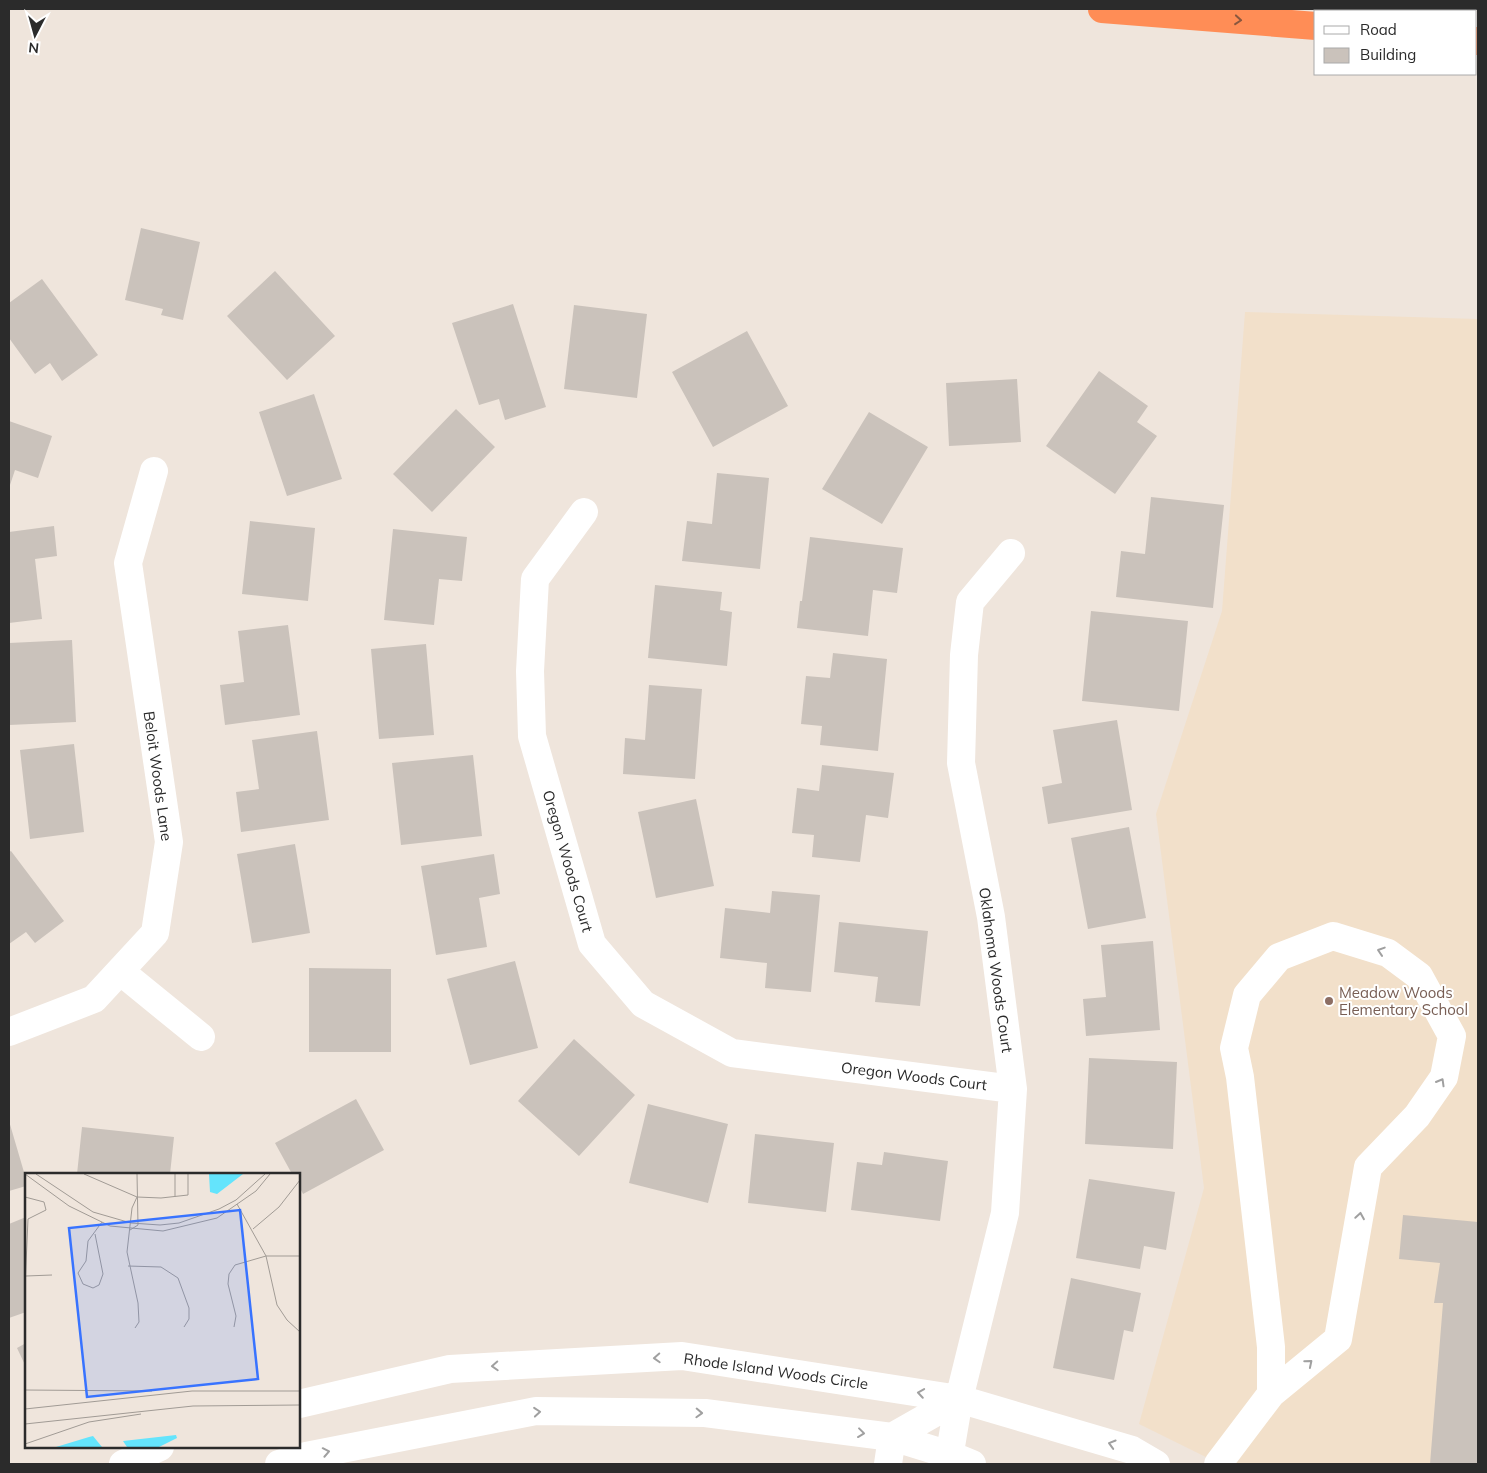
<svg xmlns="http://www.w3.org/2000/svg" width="1487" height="1473" font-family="Mulish,sans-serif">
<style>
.education{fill:#f2e0ca}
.building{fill:#cac2bb}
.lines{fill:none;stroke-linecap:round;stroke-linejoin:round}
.minor{stroke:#fff;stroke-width:28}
.highway{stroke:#ff8d56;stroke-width:28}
.oneway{stroke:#8a573e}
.oneway2{stroke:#a0a0a0}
.education-dot{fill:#8d6e63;stroke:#fff;stroke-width:2}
.labels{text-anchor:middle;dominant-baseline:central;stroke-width:4;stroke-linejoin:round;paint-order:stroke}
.street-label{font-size:15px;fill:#2b2b2b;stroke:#fff}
.education-label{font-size:15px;fill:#785e54;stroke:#fff;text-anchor:start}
.inset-road{fill:none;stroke:#a19b95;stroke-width:1}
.view{fill:#3873ff;fill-opacity:0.15;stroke:#3873ff;stroke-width:2.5}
.inset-edge{fill:none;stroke:#2b2b2b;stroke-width:2.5}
</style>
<rect width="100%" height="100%" fill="#efe5dc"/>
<path class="education" d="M1245 312 1478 319V1464H1220L1139 1424 1204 1188 1156 814 1222 611Z"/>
<path class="building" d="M141 228 200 242 183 320 161 315 163 309 125 300Z
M275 271 335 336 287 380 227 316Z
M42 279 98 355 62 381 50 363 35 374 9 338V303Z
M513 304 546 407 505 420 499 399 479 405 452 323Z
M574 305 647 314 637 398 564 389Z
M747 331 788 406 713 447 672 372Z
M1099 371 1148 406 1137 422 1157 436 1115 494 1046 446Z
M1017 379 1021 442 949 446 946 383Z
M314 394 342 479 287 496 259 412Z
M456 409 495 447 432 512 393 474Z
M869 412 928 447 882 524 822 489Z
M9 421 52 436 38 478 15 470 9 488Z
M717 473 769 478 760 569 682 561 687 521 712 524Z
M1151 497 1224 505 1213 608 1116 597 1121 551 1145 554Z
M250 521 315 528 308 601 242 594Z
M54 526 57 556 35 559 42 619 9 623V532Z
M393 529 467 537 462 581 439 579 434 625 384 620Z
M810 537 903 548 897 593 873 590 868 636 797 628 800 601H802Z
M655 585 722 592 720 610 732 612 727 666 648 658Z
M1091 611 1188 621 1179 711 1082 701Z
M288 625 300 715 225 725 220 685 244 682 238 631Z
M72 640 76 722 9 725V643Z
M426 644 434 735 379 739 371 649Z
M833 653 887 659 878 751 820 745 822 726 801 724 806 676 830 678Z
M649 685 702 689 695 779 623 774 625 738 645 740Z
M1117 720 1132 810 1048 824 1042 787 1062 783 1053 730Z
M317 731 329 820 241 832 236 792 259 789 252 740Z
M74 744 84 832 30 839 20 750Z
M473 755 482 836 401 845 392 763Z
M822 765 894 773 888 818 866 815 860 862 812 857 814 835 792 833 797 788 819 791Z
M696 799 714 886 656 898 638 812Z
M1129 827 1146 918 1088 929 1071 838Z
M295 844 310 933 252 943 237 854Z
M11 851 64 921 35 943 26 932 9 944V852Z
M494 854 500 894 479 898 487 947 436 955 421 866Z
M772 891 820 895 811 992 765 988 767 963 720 958 725 908 770 913Z
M839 922 928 931 920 1006 875 1002 878 977 834 972Z
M1153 941 1160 1030 1086 1036 1083 999 1106 997 1101 945Z
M515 961 538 1048 470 1065 447 979Z
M309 968 391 969V1052H309Z
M574 1039 635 1095 579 1156 518 1101Z
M1089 1058 1177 1062 1173 1149 1085 1144Z
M356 1099 384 1150 303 1194 299 1186V1174H292L275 1143Z
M648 1104 728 1124 708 1203 629 1183Z
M9 1121 26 1179V1186L9 1191Z
M82 1127 174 1137 170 1174H77Z
M755 1134 834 1143 826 1212 748 1203Z
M884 1152 948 1161 940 1221 851 1210 857 1162 882 1165Z
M1089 1179 1175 1192 1166 1250 1144 1246 1140 1269 1076 1258Z
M1403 1215 1478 1222V1464H1430L1443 1303H1434L1440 1263 1399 1259Z
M26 1217V1312L9 1318V1224Z
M1071 1278 1141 1293 1133 1332 1124 1330 1114 1380 1053 1368Z
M26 1343V1367L17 1348Z"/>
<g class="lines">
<path class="minor" d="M584 512 535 579 530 671 532 736 592 944 643 1004 732 1053 1013 1089
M120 971 201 1037
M9 1032 94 999 155 933 169 842 128 563 154 471
M299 1404 450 1369 682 1356 959 1399 1132 1450 1156 1464
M123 1464 160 1447
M279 1464 306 1456 536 1411 705 1413 892 1437 950 1455 972 1464
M888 1464 892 1437 959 1399
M948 1464 959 1399 1005 1213 1013 1089 991 917 961 763 964 655 970 602 1011 553
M1218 1464 1271 1394 1338 1339 1368 1167 1417 1116 1444 1077 1452 1036 1419 976 1388 953 1333 936 1279 957 1247 995 1234 1048 1240 1077 1271 1347V1394"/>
<path class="highway" d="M1102 9 1316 26
M1476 41H1478"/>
</g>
<defs><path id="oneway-chevron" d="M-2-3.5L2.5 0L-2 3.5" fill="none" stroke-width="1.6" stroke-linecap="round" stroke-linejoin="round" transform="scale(1.25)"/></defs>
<use class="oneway" href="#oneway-chevron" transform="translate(1238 20) rotate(5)"/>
<g class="oneway2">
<use href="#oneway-chevron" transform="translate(1381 951) rotate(-162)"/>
<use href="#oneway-chevron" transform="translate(1441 1082) rotate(-60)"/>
<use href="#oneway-chevron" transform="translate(1360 1216) rotate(-81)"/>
<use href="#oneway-chevron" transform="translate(657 1358) rotate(177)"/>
<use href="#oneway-chevron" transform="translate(1309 1363) rotate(-40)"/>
<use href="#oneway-chevron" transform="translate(495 1366) rotate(177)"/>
<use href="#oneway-chevron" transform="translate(921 1393) rotate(-171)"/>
<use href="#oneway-chevron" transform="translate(537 1412) rotate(-5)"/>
<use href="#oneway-chevron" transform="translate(699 1413) rotate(2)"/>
<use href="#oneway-chevron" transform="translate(861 1433) rotate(7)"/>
<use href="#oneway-chevron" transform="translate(1112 1444) rotate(-164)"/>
<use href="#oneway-chevron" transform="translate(326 1452) rotate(-11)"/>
</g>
<circle class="education-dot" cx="1329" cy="1001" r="5"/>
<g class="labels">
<g class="street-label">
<text transform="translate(158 776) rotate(82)">Beloit Woods Lane</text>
<text transform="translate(568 861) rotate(74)">Oregon Woods Court</text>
<text transform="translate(996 970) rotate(82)">Oklahoma Woods Court</text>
<text transform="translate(914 1076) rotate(7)">Oregon Woods Court</text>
<text transform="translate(776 1371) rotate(8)">Rhode Island Woods Circle</text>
</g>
<g class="education-label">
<text x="1339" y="992">Meadow Woods<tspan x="1339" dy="17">Elementary School</tspan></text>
</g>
</g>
<g transform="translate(25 1173)">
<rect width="275" height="275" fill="#efe5dc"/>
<path d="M184 1H218L192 21 185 19ZM151 262 152 265 134 274H102L98 268ZM68 263 77 274H31L64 264Z" fill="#64e4fc"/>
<path class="inset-road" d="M0 1 44 33 85 53 138 58 192 45 231 18 245 1M11 1 68 39 106 50 135 52 154 50 194 36 211 27 240 1M59 1 112 24 136 25 163 22V1M150 1V24M0 24 19 29 21 37 3 46 0 114M212 31 241 83 252 132 262 147 275 159M228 56 254 34 275 7M105 57 113 52 112 1M70 61 78 101 74 112 68 115 58 111 53 100 61 88 63 68 77 49M103 93 136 94 153 105 164 135V146L159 154M1 103 27 102M0 113V157M209 154 211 143 203 111 204 101 210 92 241 83H275M110 155 114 149 113 130 102 79 107 35 112 24M0 217 127 218M0 236 167 218H275M0 251 168 233 275 232M0 271 64 249 116 241"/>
<path class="view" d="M215 37 233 206 62 224 44 55Z"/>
<rect width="275" height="275" class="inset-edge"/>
</g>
<rect width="1487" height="1473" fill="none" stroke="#2b2b2b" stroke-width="20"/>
<rect x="1314" y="10" width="162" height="65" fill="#ffffff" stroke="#aaaaaa"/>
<rect x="1324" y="26" width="25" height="8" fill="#ffffff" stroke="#aaaaaa"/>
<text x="1360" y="35" font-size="15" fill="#2b2b2b">Road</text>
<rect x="1324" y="48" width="25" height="15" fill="#cac2bb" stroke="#aaaaaa"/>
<text x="1360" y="60" font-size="15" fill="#2b2b2b">Building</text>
<g transform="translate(35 35) rotate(186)" stroke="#ffffff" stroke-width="4" paint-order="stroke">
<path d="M0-4L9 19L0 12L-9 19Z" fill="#2b2b2b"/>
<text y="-8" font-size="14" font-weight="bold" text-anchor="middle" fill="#2b2b2b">N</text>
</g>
</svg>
